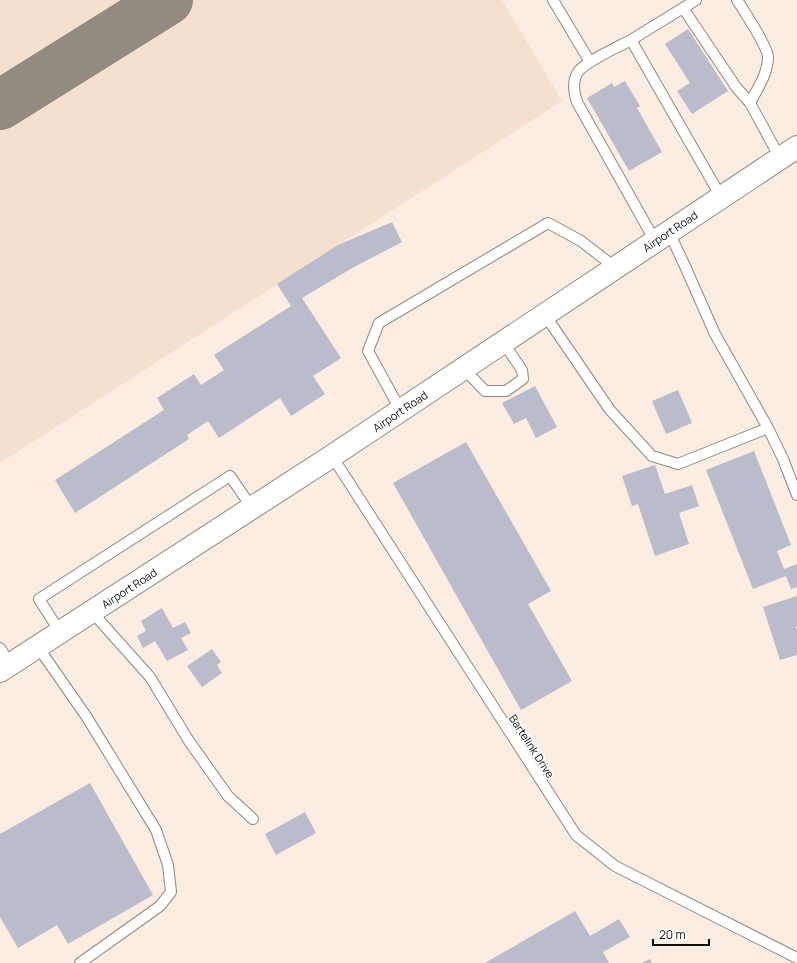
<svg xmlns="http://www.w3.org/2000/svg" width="797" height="963" font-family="Manrope,sans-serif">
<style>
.built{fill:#f3e0cf}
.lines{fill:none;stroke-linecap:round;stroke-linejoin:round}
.taxiway{stroke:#938a82;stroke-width:50}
.building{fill:#babbcb}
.lane-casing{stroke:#93877d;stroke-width:12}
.secondary-casing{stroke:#93877d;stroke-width:24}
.lane{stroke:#fff;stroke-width:10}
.secondary{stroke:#fff;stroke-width:22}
.labels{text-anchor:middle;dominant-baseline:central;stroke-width:4;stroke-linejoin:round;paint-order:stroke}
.street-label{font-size:11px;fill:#110d09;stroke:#fff}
</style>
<rect width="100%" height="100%" fill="#fbede2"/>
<path class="built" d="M0 0H502L562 101 0 463Z"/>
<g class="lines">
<path class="taxiway" d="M0 105 168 0"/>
</g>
<path class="building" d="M688 29 728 91 692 114 677 91 690 83 665 44Z
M625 81 640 106 637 108 662 152 629 171 587 98 612 83 614 87Z
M392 222 402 242 354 267 302 298 341 358 313 376 325 394 291 416 280 398 219 438 208 421 187 435 189 439 75 513 55 480 164 410 157 398 194 374 201 385 224 370 214 355 291 306 277 284 338 245Z
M535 386 557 427 536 438 526 418 514 424 502 403Z
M678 390 692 423 666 434 652 401Z
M466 442 551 591 528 604 572 681 521 710 393 483Z
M754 451 791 545 777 551 784 569 797 564V587L791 589 786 576 753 589 706 470Z
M655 465 665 494 692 485 699 506 679 513 689 544 655 556 638 504 632 506 622 476Z
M797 596V626L796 627 797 629V655L780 660 763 607Z
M162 608 173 628 185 622 191 633 181 638 188 650 167 661 155 641 143 648 137 636 146 631 141 621Z
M212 649 221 662 217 665 222 673 202 687 187 666Z
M90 783 153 895 68 944 57 925 18 948 0 917V834Z
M305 812 316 833 276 855 265 834Z
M575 911 590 936 619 919 630 937 603 952 609 963H485Z
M650 959 652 963H642Z"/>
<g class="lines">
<g class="lane-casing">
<path id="lane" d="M553 0 590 62
M696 0 631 40 721 197
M737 0C744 11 767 45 768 57 768 74 757 89 750 103
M683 8 736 87 750 103 780 158
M631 40C618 47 586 61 578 72 572 81 574 93 577 102L655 241
M545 315 610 410 652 456 678 464 768 428 715 334 684 264 669 232
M464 369 485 391H506L523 379 522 370 503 342
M401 411 368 351 379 323 548 223 581 241 616 268
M768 428 783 459 797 495
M332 456 576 835 615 866 797 958
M92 612 150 677 189 741 228 796 253 819
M60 632 39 599 230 476 252 508
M38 647 86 716 156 830 168 865 171 892 160 906 80 963
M0 648 10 664"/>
</g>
<g class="secondary-casing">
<path id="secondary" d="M0 671 332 456 797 147"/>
</g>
<use href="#lane" class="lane"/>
<use href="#secondary" class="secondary"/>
</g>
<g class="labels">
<g class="street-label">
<text transform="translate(670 231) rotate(-34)">Airport Road</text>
<text transform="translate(400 411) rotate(-34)">Airport Road</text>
<text transform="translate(129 588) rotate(-33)">Airport Road</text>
<text transform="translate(532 746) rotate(57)">Bartelink Drive</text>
</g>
</g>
<path d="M653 939v6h56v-6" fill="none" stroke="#110d09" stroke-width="2"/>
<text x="659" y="939" font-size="12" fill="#110d09" stroke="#ffffff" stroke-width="3" paint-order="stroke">20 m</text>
</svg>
